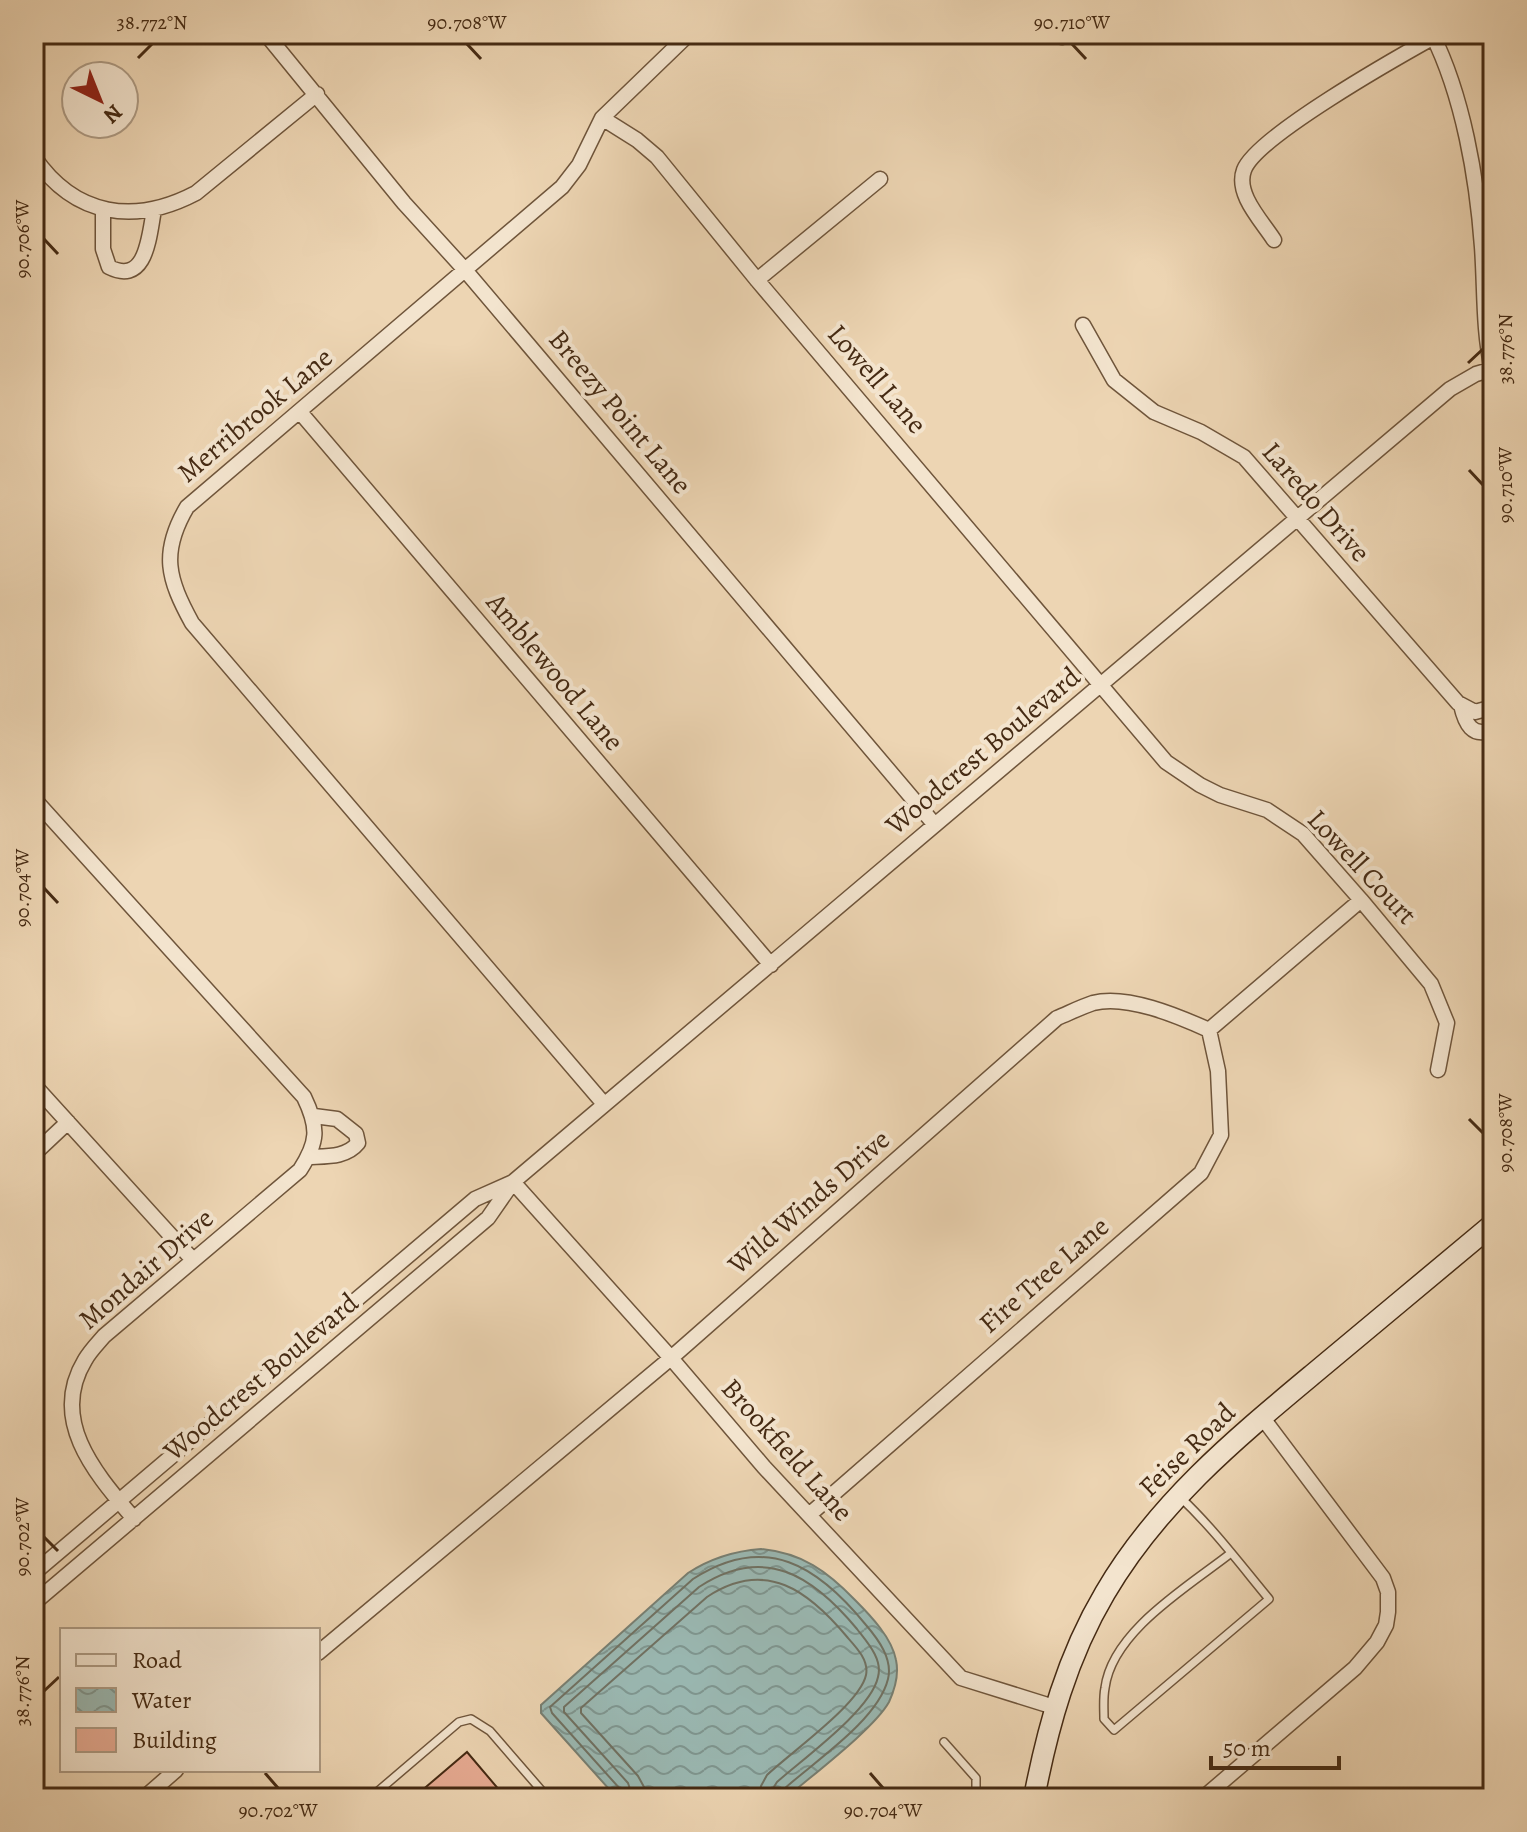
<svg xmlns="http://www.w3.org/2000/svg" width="1527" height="1832" font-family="Alegreya,serif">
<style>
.water{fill:url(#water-waves);stroke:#787f72;stroke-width:2}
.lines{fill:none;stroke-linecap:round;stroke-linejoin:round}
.shore{stroke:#707162;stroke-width:2}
.building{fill:#e7ab93;stroke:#452a13;stroke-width:2}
.service-casing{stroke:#6f553b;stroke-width:10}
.minor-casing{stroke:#6f553b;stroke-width:17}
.secondary-casing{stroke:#452a13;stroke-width:23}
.service{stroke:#f3e4ce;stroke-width:7}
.minor{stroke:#f3e4ce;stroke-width:14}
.secondary{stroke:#f3e4ce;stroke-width:20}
.ticks{fill:none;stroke:#452a13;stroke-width:3}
.labels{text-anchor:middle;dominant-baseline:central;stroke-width:8;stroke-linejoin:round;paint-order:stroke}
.street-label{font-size:28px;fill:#452a13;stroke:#f3e4ce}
.neatline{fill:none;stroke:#452a13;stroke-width:3}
.ticks-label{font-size:20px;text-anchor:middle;fill:#452a13}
</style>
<defs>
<pattern id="water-waves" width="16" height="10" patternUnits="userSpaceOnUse" patternTransform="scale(2)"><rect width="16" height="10" fill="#9ab8b2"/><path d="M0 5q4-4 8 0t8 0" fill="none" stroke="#7f9690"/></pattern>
</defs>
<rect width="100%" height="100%" fill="#edd5b3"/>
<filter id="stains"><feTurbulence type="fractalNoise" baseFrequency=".0025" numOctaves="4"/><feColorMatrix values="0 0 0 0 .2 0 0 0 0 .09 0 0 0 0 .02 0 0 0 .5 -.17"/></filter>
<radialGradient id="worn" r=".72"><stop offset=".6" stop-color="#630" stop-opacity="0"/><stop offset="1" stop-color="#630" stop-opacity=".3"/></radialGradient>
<path class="water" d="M761 1549C802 1553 827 1571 855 1600 871 1616 892 1638 896 1660 899 1674 895 1689 889 1702 874 1729 811 1776 786 1798H617L541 1713V1705L688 1573C711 1558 734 1551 761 1549Z"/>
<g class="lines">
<path class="shore" d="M623 1798 621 1790 552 1713 550 1707 693 1579C766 1532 818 1566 866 1625 878 1639 893 1659 888 1679 878 1720 815 1761 784 1789L781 1798
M633 1798 628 1783 564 1712V1707L699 1587C765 1544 813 1576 857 1629 867 1642 883 1659 878 1677 871 1710 804 1758 777 1782L772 1790 771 1798
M645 1798 644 1787 638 1776 581 1713V1708L707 1597C766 1558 809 1591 848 1638 857 1648 869 1661 866 1675 860 1704 790 1753 767 1775L761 1786 759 1798"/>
</g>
<path class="building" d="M467 1752 506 1798H413Z"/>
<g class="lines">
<g class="service-casing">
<path id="service" d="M1180 1497C1213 1528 1240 1564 1269 1599L1114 1730 1104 1719C1104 1709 1103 1698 1105 1688 1112 1631 1189 1586 1231 1553
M944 1742 976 1778V1798
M370 1798 459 1722 471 1719 490 1731 548 1798"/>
</g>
<g class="minor-casing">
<path id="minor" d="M266 34 404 203 465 270 935 825
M1057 34 1062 37
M1432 34C1463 96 1477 178 1482 247 1485 288 1483 330 1492 369
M602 118 637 140 657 157 757 280 1166 762 1200 785 1220 795 1267 810 1303 834 1361 900 1431 984 1447 1023 1438 1070
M34 157C75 217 135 225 196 193L317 94
M103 209V249L109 267C147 286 149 235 154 210
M1274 240C1262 221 1235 194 1244 170 1256 137 1398 57 1434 37
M757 280 880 179
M1083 325 1114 380 1154 412 1201 432 1244 457 1458 703 1475 712 1493 707
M300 412 771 965
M1461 705C1465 723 1472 739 1493 729
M34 799 304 1097C319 1128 318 1142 300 1170L104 1336C98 1343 90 1351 85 1360 48 1421 97 1475 134 1519
M34 1085 193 1260
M604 1104 192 623C168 579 160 553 187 507L562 187 579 165 602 118 689 34
M34 1154 68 1122
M308 1157C326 1156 346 1158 358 1143L356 1134 337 1119 314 1116
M513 1182 671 1358 764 1467 961 1678 1054 1707
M809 1515 1201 1173 1221 1135 1218 1071 1209 1030
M34 1573 475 1199 513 1182 1450 389 1476 374 1493 369
M34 1603 488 1218 513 1182
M318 1653 671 1358 1057 1018C1069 1013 1081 1007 1093 1003 1126 994 1178 1016 1209 1030L1361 900
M144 1798 176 1770
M1203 1798 1355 1668 1377 1642 1386 1625 1388 1612V1592L1383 1578 1262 1417"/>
</g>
<g class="secondary-casing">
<path id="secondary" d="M1034 1798C1048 1726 1067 1657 1105 1593 1157 1504 1234 1440 1312 1375 1372 1325 1433 1274 1493 1224"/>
</g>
<use href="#service" class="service"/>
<use href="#minor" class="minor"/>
<use href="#secondary" class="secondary"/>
</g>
<path class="ticks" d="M467 44 481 59M1072 44 1086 59M138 58 152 44M44 239 58 254M1468 363 1483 349M1469 470 1483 485M44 888 58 903M1469 1119 1483 1133M44 1537 58 1551M44 1691 59 1677M265 1773 278 1788M870 1773 883 1788"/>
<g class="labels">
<g class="street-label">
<text transform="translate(877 379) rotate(49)">Lowell Lane</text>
<text transform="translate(620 412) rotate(50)">Breezy Point Lane</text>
<text transform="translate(255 415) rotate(-40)">Merribrook Lane</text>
<text transform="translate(1316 502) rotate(49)">Laredo Drive</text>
<text transform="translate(555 672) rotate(50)">Amblewood Lane</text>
<text transform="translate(983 751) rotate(-40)">Woodcrest Boulevard</text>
<text transform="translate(1362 867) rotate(47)">Lowell Court</text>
<text transform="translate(809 1202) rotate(-41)">Wild Winds Drive</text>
<text transform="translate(146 1269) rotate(-41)">Mondair Drive</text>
<text transform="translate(1044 1275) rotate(-41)">Fire Tree Lane</text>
<text transform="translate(261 1377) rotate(-40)">Woodcrest Boulevard</text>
<text transform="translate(787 1450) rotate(48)">Brookfield Lane</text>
<text transform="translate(1187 1450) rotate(-44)">Feise Road</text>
</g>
</g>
<rect width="1527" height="1832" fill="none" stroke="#edd5b3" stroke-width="88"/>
<rect x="60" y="1628" width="260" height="144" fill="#f3e4ce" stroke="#ad9a83" stroke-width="2"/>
<rect x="76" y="1654" width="40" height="12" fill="#f3e4ce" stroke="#ad9a83" stroke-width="2"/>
<text x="132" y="1668" font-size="24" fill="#452a13">Road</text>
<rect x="76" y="1688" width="40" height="24" fill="url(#water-waves)" stroke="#ad9a83" stroke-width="2"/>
<text x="132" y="1708" font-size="24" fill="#452a13">Water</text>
<rect x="76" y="1728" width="40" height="24" fill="#e7ab93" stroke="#ad9a83" stroke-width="2"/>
<text x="132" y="1748" font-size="24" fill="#452a13">Building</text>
<g transform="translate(100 100) rotate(137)"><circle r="38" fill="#f3e4ce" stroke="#ad9a83" stroke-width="2"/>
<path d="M0-6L14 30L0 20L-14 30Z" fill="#8f2418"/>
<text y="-12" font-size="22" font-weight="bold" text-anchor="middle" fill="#452a13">N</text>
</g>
<path d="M1211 1756v12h128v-12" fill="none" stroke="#452a13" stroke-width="4"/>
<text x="1223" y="1756" font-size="24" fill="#452a13" stroke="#f3e4ce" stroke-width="6" paint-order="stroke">50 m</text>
<rect x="44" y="44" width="1439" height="1744" class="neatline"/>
<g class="ticks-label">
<text x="152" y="29">38.772°N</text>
<text x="467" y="29">90.708°W</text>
<text x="1072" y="29">90.710°W</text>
<text transform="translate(22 239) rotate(-90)" y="7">90.706°W</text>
<text transform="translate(1505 349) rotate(-90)" y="7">38.776°N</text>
<text transform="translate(1505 485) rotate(-90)" y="7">90.710°W</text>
<text transform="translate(22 888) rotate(-90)" y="7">90.704°W</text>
<text transform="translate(1505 1133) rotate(-90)" y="7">90.708°W</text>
<text transform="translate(22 1537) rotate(-90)" y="7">90.702°W</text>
<text transform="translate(22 1691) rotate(-90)" y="7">38.776°N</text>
<text x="278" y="1817">90.702°W</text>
<text x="883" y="1817">90.704°W</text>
</g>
<rect width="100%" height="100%" filter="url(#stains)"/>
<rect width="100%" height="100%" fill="url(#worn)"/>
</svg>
